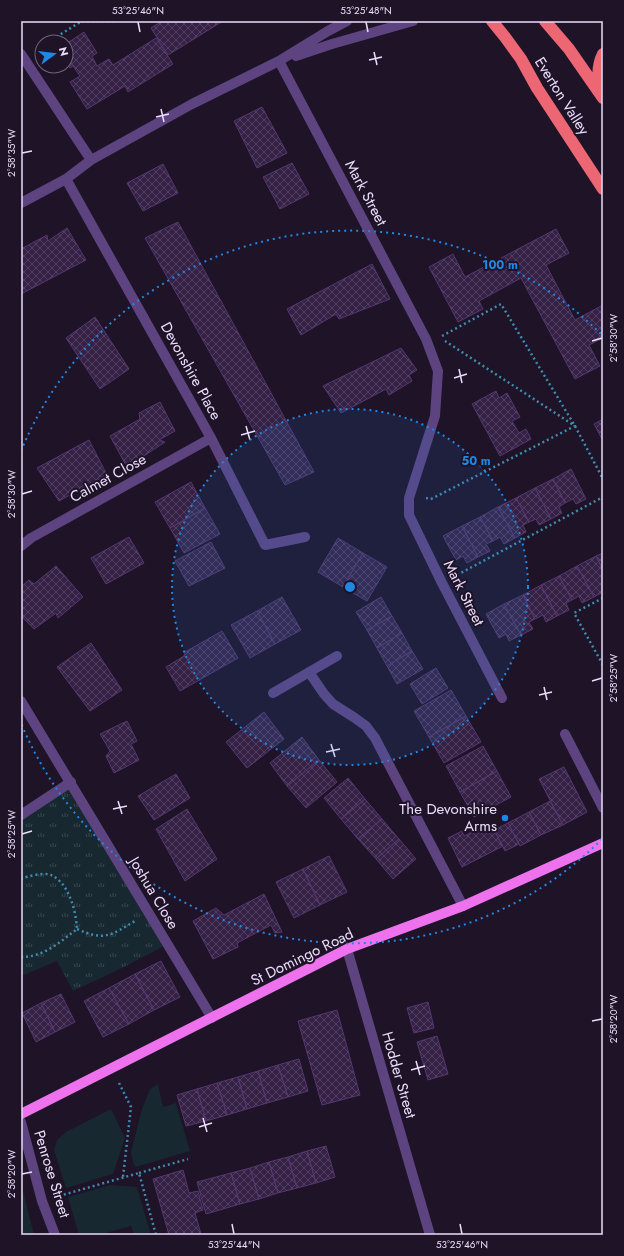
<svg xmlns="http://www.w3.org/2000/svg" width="624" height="1256" font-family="Jost,sans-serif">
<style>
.grass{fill:#172830}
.park{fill:url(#park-tufts)}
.building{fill:url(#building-cross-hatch);stroke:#56366f}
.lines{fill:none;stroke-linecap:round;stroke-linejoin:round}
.path{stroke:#3f8bad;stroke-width:2.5;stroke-dasharray:2 3;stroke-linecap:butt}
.minor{stroke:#5d4480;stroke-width:10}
.major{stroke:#ee71ee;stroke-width:10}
.highway{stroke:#ed6674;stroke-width:12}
.ticks{fill:none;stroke:#ecddfb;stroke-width:1.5}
.ring{fill:none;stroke:#1f87e5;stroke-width:2;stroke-dasharray:2 4}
.poi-dot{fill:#1f87e5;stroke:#1e1327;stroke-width:1.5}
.labels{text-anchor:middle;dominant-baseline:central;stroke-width:4;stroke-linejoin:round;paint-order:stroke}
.street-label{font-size:15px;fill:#ecddfb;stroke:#1e1327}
.poi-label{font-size:15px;fill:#ecddfb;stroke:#1e1327;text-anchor:end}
.centre{fill:#1f87e5;stroke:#1e1327;stroke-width:2}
.ring-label{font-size:12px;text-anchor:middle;font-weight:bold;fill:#1f87e5;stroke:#1e1327;stroke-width:4;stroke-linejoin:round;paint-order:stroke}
.neatline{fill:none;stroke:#ecddfb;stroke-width:1.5}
.ticks-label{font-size:10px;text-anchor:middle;fill:#ecddfb}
</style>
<defs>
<pattern id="park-tufts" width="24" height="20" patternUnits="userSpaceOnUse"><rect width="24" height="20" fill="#172830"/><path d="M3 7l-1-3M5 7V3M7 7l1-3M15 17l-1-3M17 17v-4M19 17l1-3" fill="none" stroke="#39474f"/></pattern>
<pattern id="building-cross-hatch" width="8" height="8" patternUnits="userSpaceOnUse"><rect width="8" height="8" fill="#362146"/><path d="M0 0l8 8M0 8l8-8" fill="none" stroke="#534162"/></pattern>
</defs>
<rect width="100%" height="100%" fill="#1e1327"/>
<path class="grass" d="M158 1084 163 1107 176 1103 190 1151 136 1167 133 1163 131 1152 142 1109 150 1089Z
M111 1109 125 1138 113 1174 66 1188 54 1150 57 1140 66 1132Z
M21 1183 34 1235H21Z
M110 1185 137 1187 151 1235H134L131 1226 99 1235H79L68 1197Z"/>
<path class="park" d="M70 785 166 945 124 967 73 991 57 961 21 976V819Z"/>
<path class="building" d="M162 21H223L168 55 151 28Z
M84 32 97 53 92 56 97 66 109 59 113 65 156 38 173 64 128 92 125 86 87 109 70 82 80 76 73 66 70 68 66 62V44Z
M262 107 287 153 257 168 234 121Z
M292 163 309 194 280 209 263 177Z
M163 164 178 193 143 211 127 183Z
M178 222 314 472 285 485 145 238Z
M67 228 86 260 21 294V249L47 235 48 241Z
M556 229 569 253 546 265 575 320 603 305V338L589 345 600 366 575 379 521 278 479 301 483 309 458 322 429 267 453 254 465 277Z
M372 264 390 299 339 319 336 314 301 335 287 309Z
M95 317 129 369 100 389 66 338Z
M401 348 417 370 409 375 412 381 389 395 386 389 341 413 323 386Z
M496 391 499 398 507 393 520 417 512 421 519 433 526 429 531 439 500 456 472 404Z
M160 402 175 431 159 440 165 442 127 467 110 436 140 419 139 413Z
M603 419V441L594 424Z
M89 440 107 475 59 501 37 468Z
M571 469 586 499 576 504 573 499 565 503 553 479Z
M553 479 565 503 559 507 562 513 551 519 535 488Z
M191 482 205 508 170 528 155 502Z
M535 488 551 519 539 525 536 519 529 522 516 498Z
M516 498 529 522 523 525 526 532 515 538 498 507Z
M498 507 515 538 504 544 500 537 493 541 480 517Z
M205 508 220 534 184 553 170 528Z
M480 517 493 541 486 544 490 551 478 557 462 526Z
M462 526 478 557 467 563 463 556 456 560 443 536Z
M129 537 144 563 106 584 91 558Z
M338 538 363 553 343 587 318 572Z
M211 542 225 568 189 586 175 561Z
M363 553 387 567 367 601 343 587Z
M603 553V570L596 556Z
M596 556 603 570V583L601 584 603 588V592L594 597 577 566Z
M56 566 83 597 58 618 56 613 34 629 21 616V587L29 580 34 584Z
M577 566 594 597 582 603 579 596 572 600 559 576Z
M559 576 572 600 566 603 569 610 557 616 541 585Z
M541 585 557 616 546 622 543 615 535 619 523 595Z
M523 595 535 619 529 622 533 629 521 635 504 604Z
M282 597 301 630 275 644 257 611Z
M381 597 392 616 367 630 356 612Z
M504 604 521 635 509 641 506 634 499 638 486 614Z
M257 611 275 644 250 658 231 625Z
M392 616 402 633 377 648 367 630Z
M222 631 238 658 180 691 166 667 184 656 185 652Z
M402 633 412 651 387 666 377 648Z
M91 643 122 690 90 711 57 667Z
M412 651 423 669 397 684 387 666Z
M436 668 448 688 422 704 410 684Z
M451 690 466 716 429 737 414 711Z
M264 712 284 739 247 768 226 742Z
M466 716 481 742 444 763 429 737Z
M127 721 137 741 131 744 139 760 114 773 106 756 110 751 100 734Z
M302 737 319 760 287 786 270 763Z
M483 746 497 771 460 792 446 766Z
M319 760 337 782 306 808 287 786Z
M564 767 587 812 563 825 539 779Z
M497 771 511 797 474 817 460 792Z
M176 774 190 798 154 820 138 796Z
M348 778 365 799 341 819 324 798Z
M365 799 382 819 358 839 341 819Z
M550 801 563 825 541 835 529 812Z
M187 809 217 859 185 881 156 829Z
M529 812 541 835 520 846 508 823Z
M382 819 399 839 376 859 358 839Z
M508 823 519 844 505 851 494 830Z
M486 825 489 830 493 828 503 846 462 867 448 838 462 831 464 836Z
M399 839 416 859 393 879 376 859Z
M329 856 347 892 320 905 303 869Z
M303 869 320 905 294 918 276 882Z
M264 894 282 932 275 933 271 925 237 943 238 947 213 959 193 921 216 908 224 915Z
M161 961 180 997 154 1010 135 974Z
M135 974 154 1010 129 1024 109 988Z
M109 988 129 1024 103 1037 84 1001Z
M61 994 75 1022 55 1032 41 1003Z
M428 1002 434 1028 414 1033 407 1008Z
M41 1003 55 1032 36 1042 22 1013Z
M337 1010 360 1095 322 1105 298 1021Z
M437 1036 448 1074 428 1080 417 1042Z
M299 1059 308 1091 288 1097 278 1065Z
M278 1065 288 1097 267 1103 258 1071Z
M258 1071 267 1103 247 1109 238 1077Z
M238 1077 247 1109 227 1115 217 1083Z
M217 1083 227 1115 206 1121 197 1089Z
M197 1089 206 1121 186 1126 177 1095Z
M326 1146 335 1177 316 1183 307 1151Z
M307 1151 316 1183 297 1188 288 1157Z
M288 1157 297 1188 278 1193 269 1162Z
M269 1162 278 1193 259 1199 250 1168Z
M250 1168 259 1199 240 1204 231 1173Z
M183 1170 189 1193 198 1191 203 1210 195 1213 201 1234 198 1235H169L153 1179Z
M231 1173 240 1204 206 1214 197 1182Z"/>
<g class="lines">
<path class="path" d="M82 21H117
M48 42 82 21
M442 336 501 304 575 426 603 479
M426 498 431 499 575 426 445 341
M457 575 603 497
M603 598 574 613 603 665
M21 879C28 876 44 872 51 875 69 883 76 911 77 929
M77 929C104 941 110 936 135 921
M21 957C44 957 60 942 77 929
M119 1083 131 1107 123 1177
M139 1173 188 1159
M59 1196 139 1173 156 1235"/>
<path class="minor" d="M21 54 91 160
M296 56 332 44 413 21
M279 61 426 339 438 371 435 416 409 498V515L442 583 502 698
M66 179 211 438 265 545 305 537
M21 203 66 179 91 160 192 104 279 61 328 31 347 21
M21 546 31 538 211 438
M309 672 324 694 333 704 355 718 366 726 375 738 463 906
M273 693 337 656
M21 701 212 1018
M565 734 603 808
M21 815 71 782
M347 949 430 1235
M21 1122 42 1201 55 1235"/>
<path class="major" d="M21 1114 347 949 463 906 603 843"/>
<path class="highway" d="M492 21 505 37 521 59 537 88 603 189
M545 21 569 49 603 98
M601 91C597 77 597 66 603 54"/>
</g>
<path class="ticks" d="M138 22 140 32M366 22 368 32M374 52 377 65M369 60 382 57M161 109 164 122M156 117 169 114M22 153 32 151M592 341 602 338M459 369 462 383M454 378 467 374M246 426 250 440M241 435 255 431M22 494 32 491M592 681 602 678M544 687 547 700M539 695 552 692M331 744 335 757M326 752 340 749M118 801 122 814M113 809 127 806M22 834 32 831M592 1021 602 1019M416 1061 420 1075M411 1070 425 1066M203 1118 207 1132M199 1127 212 1123M22 1174 32 1172M232 1224 234 1234M460 1224 462 1234"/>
<circle cx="350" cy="587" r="178" fill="#1f87e5" fill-opacity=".12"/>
<g class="ring">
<circle cx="350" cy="587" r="178"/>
<path d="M602 839A356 356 0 0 1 21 723M21 451A356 356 0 0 1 602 335"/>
</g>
<circle class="poi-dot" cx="505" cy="818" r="4"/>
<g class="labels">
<g class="street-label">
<text transform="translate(562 96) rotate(58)">Everton Valley</text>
<text transform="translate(366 193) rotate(62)">Mark Street</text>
<text transform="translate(191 371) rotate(61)">Devonshire Place</text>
<text transform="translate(108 478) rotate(-29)">Calmet Close</text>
<text transform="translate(464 593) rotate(63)">Mark Street</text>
<text transform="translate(154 893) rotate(59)">Joshua Close</text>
<text transform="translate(302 957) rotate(-26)">St Domingo Road</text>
<text transform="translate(399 1075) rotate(74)">Hodder Street</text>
<text transform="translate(52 1174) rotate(73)">Penrose Street</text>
</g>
<g class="poi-label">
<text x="497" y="809">The Devonshire<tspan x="497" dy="17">Arms</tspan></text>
</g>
</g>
<circle cx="350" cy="587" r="6" class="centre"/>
<g class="ring-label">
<text x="500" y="269">100 m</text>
<text x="476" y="465">50 m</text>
</g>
<rect width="624" height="1256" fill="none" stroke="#1e1327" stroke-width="44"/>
<g transform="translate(54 54) rotate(75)"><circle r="19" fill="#1e1327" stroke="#70647c"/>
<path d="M0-3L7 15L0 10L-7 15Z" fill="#1f87e5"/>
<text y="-6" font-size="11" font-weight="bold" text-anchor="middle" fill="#ecddfb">N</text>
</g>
<rect x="22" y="22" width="580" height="1212" class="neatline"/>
<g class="ticks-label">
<text x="138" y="14">53°25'46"N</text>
<text x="366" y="14">53°25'48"N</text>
<text transform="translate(11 153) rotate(-90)" y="4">2°58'35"W</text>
<text transform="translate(613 338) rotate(-90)" y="4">2°58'30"W</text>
<text transform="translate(11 494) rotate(-90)" y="4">2°58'30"W</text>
<text transform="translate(613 678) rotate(-90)" y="4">2°58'25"W</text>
<text transform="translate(11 834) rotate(-90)" y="4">2°58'25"W</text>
<text transform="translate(613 1019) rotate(-90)" y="4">2°58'20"W</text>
<text transform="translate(11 1174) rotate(-90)" y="4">2°58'20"W</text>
<text x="234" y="1248">53°25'44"N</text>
<text x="462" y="1248">53°25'46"N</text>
</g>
</svg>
